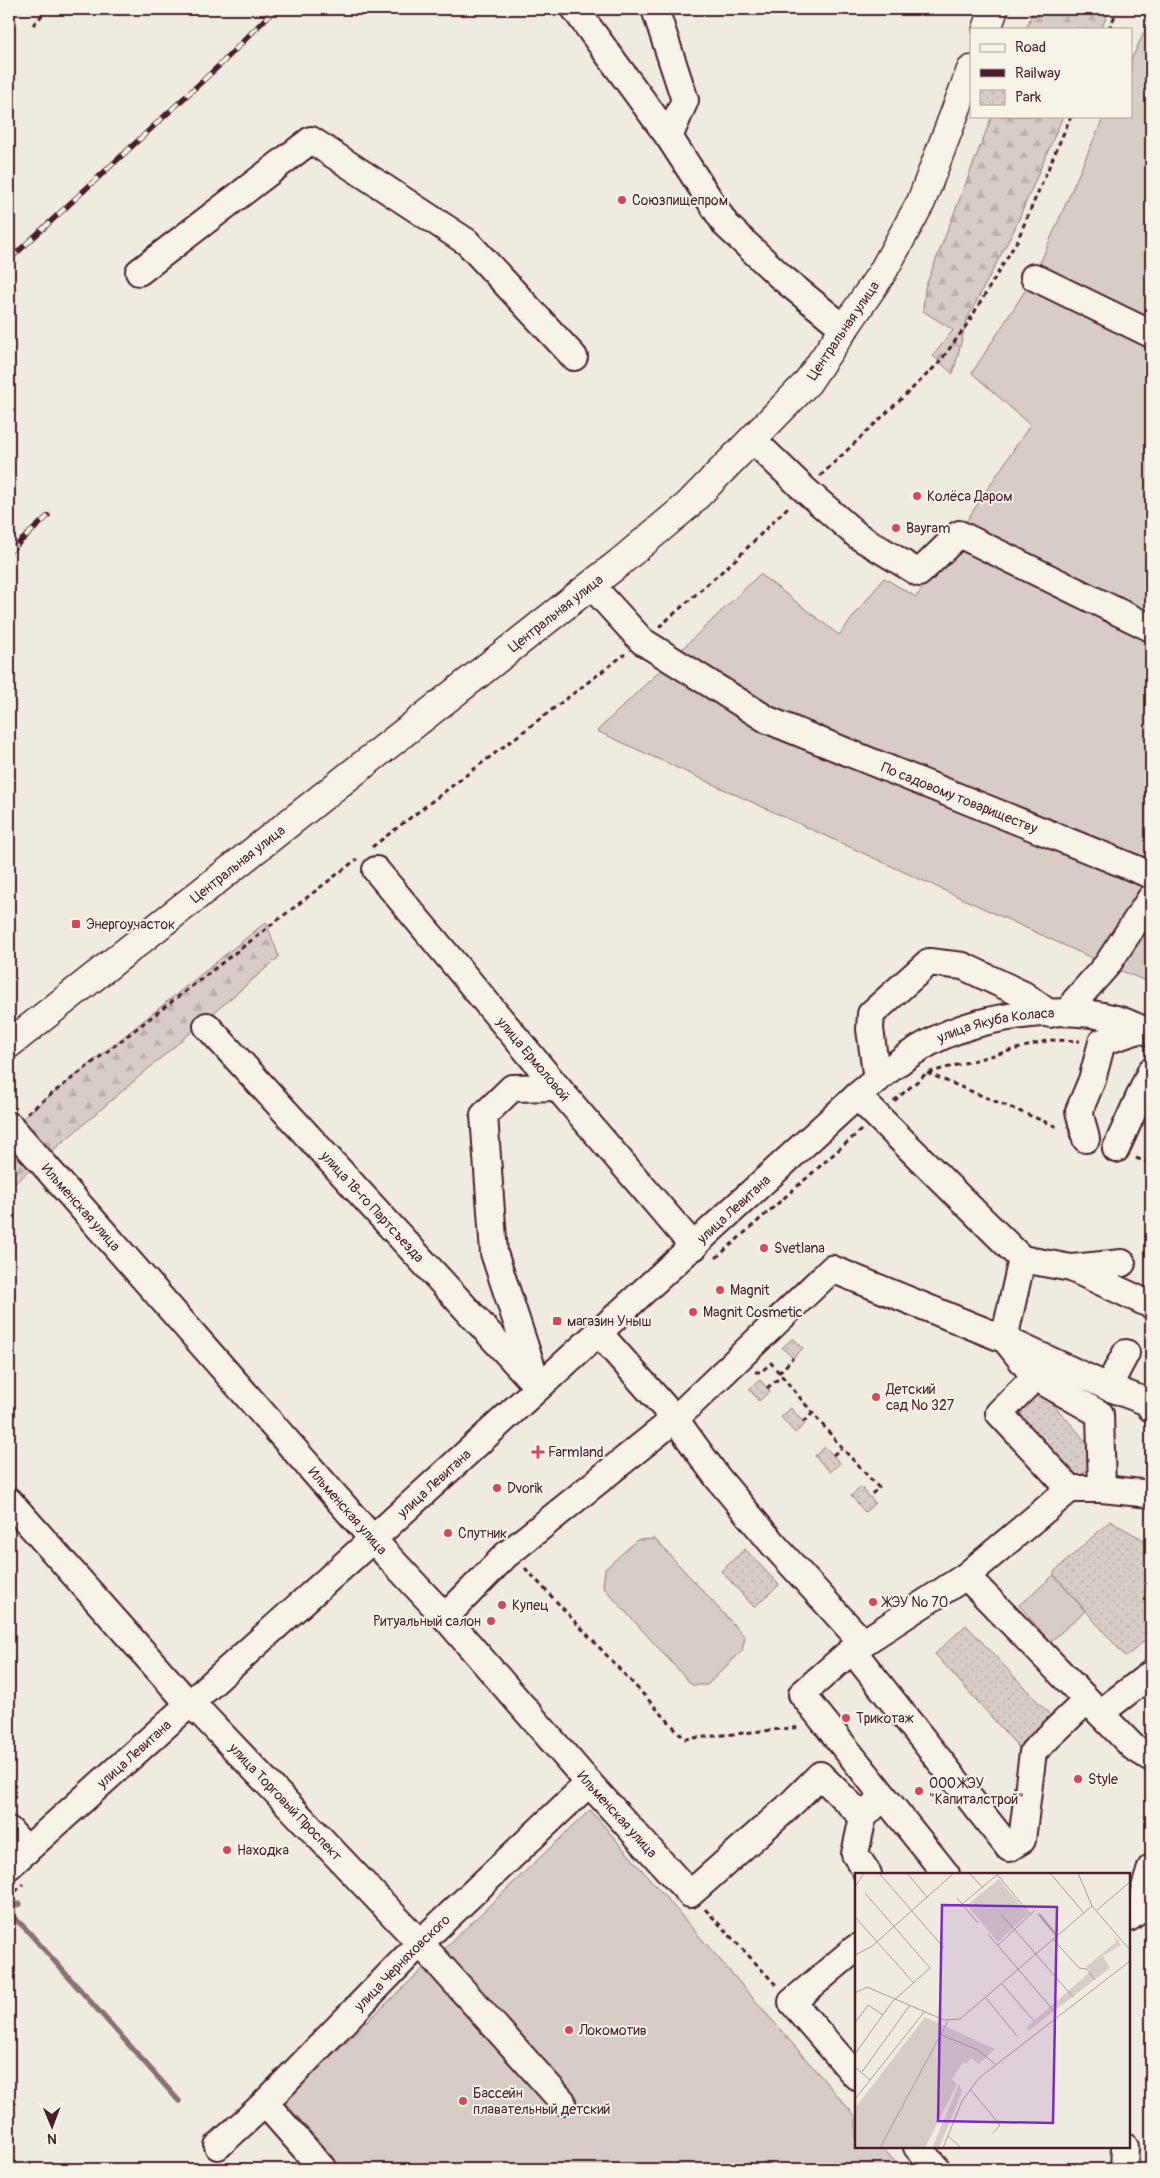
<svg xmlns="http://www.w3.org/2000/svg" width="1160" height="2178" font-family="Pangolin,sans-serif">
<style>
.green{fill:#d8cdc6;stroke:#917678}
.forest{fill:url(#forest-firs);stroke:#917678}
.park{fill:url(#park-dots);stroke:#917678}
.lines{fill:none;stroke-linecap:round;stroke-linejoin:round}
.stream{stroke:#8b6f72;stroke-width:5.5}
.minor-casing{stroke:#4a1f2b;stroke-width:30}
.major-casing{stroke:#4a1f2b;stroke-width:31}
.path{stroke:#4a1f2b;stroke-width:3;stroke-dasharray:5 4;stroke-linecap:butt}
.minor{stroke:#f7f3e8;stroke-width:26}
.major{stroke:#f7f3e8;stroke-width:28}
.rail-casing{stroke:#4a1f2b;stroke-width:5.5}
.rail{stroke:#f7f3e8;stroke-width:4;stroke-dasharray:11;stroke-linecap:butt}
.poi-dot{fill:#d1495b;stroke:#f7f3e8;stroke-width:2}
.labels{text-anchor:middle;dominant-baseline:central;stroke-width:4;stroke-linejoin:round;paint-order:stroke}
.poi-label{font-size:14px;fill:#4a1f2b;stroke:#f7f3e8;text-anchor:start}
.street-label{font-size:14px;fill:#4a1f2b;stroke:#f7f3e8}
.inset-river{fill:none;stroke:#b7a4a2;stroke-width:2.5}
.inset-road{fill:none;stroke:#ae9998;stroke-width:1}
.view{fill:#7b2cbf;fill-opacity:0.15;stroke:#7b2cbf;stroke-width:2.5}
.inset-edge{fill:none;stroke:#4a1f2b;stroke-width:2.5}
</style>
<defs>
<pattern id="forest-firs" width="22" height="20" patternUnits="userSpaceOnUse" patternTransform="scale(1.25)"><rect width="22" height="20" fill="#d8cdc6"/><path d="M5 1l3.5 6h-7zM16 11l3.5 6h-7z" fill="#bbb0aa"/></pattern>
<pattern id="park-dots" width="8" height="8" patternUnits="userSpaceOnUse" patternTransform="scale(1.25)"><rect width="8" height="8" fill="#d8cdc6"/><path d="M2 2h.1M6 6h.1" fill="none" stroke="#bbb0aa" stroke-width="1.8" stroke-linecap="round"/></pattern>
</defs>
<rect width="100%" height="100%" fill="#f0ebe0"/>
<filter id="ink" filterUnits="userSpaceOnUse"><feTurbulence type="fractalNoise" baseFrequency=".02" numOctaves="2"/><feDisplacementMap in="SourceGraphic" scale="10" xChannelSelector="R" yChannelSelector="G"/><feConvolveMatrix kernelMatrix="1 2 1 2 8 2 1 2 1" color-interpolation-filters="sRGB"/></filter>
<g filter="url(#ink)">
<path class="green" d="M1151 18V983L1107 965 597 731 760 574 839 635 884 578 916 597 1030 425 972 373 1034 277 1104 116H1131V60Z
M655 1539 745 1637 742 1651 707 1685H692L603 1587 605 1569 637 1540Z
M1054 1575 1085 1611 1050 1642 1019 1605Z
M590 1810 856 2117V2147H882L901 2169H343L284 2101Z"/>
<path class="forest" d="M1034 9H1110L1101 29H1026Z
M992 116H1063L1014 230 967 319 953 374 933 356 953 330 923 311 925 288Z
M266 922 279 957 9 1188V1129Z"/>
<path class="park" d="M793 1338 803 1348 793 1358 782 1348Z
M760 1380 770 1391 759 1401 749 1389Z
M1033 1382 1077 1431 1100 1460 1071 1483 1013 1423 1021 1414 1012 1405Z
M791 1408 805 1424 795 1433 781 1417Z
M825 1447 840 1463 830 1472 815 1456Z
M861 1487 875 1503 865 1512 851 1496Z
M1110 1521 1151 1544V1635L1126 1657 1054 1575V1572Z
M745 1549 779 1585 754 1607 721 1571Z
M966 1625 1053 1718 1038 1769 935 1654Z"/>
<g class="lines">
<path class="stream" d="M9 1907 20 1904
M9 1913 25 1928 179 2101"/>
<g class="minor-casing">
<g id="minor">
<path d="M575 9 669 137 726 225 780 276 845 329"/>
<path d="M655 9 685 100 669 137"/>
<path d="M139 272 311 140 467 242 574 357"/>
<path d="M1034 277 1151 334"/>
<path d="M753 440 805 490 858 536 919 573 959 534 1151 628"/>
<path id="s1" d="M591 585 642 641 768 720 1151 875"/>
<path id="s2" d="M376 870 557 1087 694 1247"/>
<path d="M1073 1012 1075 1001 1107 965 1151 898"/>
<path id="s3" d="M207 1026 538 1387"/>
<path d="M877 1080 870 1029 871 1014 929 962 963 966 1024 995 1050 1014"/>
<path d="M857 1096 1022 1259 1004 1339"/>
<path id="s4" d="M10 1126 386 1554 445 1617 589 1783 690 1894 787 1808 820 1775 863 1817 883 1797"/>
<path d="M1086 1139 1079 1111 1092 1080 1102 1042 1142 1029"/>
<path d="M1116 1149 1151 1071"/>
<path d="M1022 1259 1071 1268 1151 1305"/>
<path d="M1072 1268 1122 1263"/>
<path d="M598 1332 675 1419 717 1477 773 1544 863 1643"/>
<path d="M1008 1343 1035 1377 1100 1414 1102 1489"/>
<path d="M535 1377 494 1253 484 1115 512 1088 557 1087"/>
<path d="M1035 1377 999 1413 1070 1489"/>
<path d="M1108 1387 1126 1353"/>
<path id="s5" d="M9 1501 189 1704 203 1715 420 1943 562 2101"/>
<path d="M966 1576 1133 1747 1151 1758"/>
<path d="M445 1617 506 1555 675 1419 832 1269 1004 1339 1108 1387 1150 1403 1151 1408"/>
<path d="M852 1650 1009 1848 1022 1840 1033 1752 1087 1700"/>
<path d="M1100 1713 1151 1674"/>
<path d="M863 1817 855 1854 868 1874"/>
<path d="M9 1830 27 1850"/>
<path id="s6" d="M9 1866 373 1539 857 1096C879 1078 901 1058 927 1044 976 1016 1061 1004 1116 1019 1128 1022 1140 1029 1151 1033"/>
<path d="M946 1874 802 1694 852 1650 966 1576 1070 1489H1102L1151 1494"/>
<path d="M1129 1918 1138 1911 1151 1868"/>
<path d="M856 1948 792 2002 856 2076"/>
<path d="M265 2103 323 2169"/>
<path id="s7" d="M218 2146 265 2103 420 1943 589 1783"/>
<path d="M917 2147 937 2169"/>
<path d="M1124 2169 1125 2147"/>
</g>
</g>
<g class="major-casing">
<g id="major">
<path d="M987 29 994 9"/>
<path id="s8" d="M9 1044 619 563 688 505 807 383 882 273 921 202 971 70"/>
</g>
</g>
<path class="path" d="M33 25 48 9
M1109 29 1118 9
M820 476 939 363 968 323 1017 241 1071 116
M659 627 737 558 790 505
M372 847 625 654
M927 1073 1060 1128
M894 1101 927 1073 1050 1040 1080 1041
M27 1113 357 859
M1136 1158 1151 1164
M716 1258 861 1130
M755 1372H761L771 1363 842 1448 879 1488 869 1496
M779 1373 793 1358
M767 1388 782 1376
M803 1422 813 1413
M833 1455 842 1448
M525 1568 685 1739 801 1727
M9 1898 23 1884
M705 1909 777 1986"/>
<use href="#minor" class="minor"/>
<use href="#major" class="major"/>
<g class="rail-casing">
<path id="rail" d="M9 260 223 62 275 9
M9 552 48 516"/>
</g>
<use href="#rail" class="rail"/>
</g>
</g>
<g class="poi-dot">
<circle cx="622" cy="200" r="5"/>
<circle cx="917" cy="496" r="5"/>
<circle cx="896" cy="528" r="5"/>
<rect x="71" y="919" width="10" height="10" rx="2.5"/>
<circle cx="764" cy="1248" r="5"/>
<circle cx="720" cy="1290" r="5"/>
<circle cx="693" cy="1312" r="5"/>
<rect x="552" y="1316" width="10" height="10" rx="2.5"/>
<circle cx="876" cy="1397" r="5"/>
<path d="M535.5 1444.5h5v5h5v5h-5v5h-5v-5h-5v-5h5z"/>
<circle cx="497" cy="1488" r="5"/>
<circle cx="448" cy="1533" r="5"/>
<circle cx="873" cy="1602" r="5"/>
<circle cx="502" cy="1605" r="5"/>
<circle cx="491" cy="1621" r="5"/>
<circle cx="846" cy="1718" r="5"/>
<circle cx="1078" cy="1779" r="5"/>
<circle cx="919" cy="1791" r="5"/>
<circle cx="227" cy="1850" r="5"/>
<circle cx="569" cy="2030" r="5"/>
<circle cx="463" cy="2101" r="5"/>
</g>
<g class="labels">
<g class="poi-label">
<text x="632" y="200">Союзпищепром</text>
<text x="927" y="496">Колёса Даром</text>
<text x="906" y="528">Bayram</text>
<text x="86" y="924">Энергоучасток</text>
<text x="774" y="1248">Svetlana</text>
<text x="730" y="1290">Magnit</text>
<text x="703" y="1312">Magnit Cosmetic</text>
<text x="567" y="1321">магазин Уныш</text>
<text x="886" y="1389">Детский<tspan x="886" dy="16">сад № 327</tspan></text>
<text x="548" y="1452">Farmland</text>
<text x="507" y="1488">Dvorik</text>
<text x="458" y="1533">Спутник</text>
<text x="883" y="1602">ЖЭУ № 70</text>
<text x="512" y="1605">Купец</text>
<text x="481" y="1621" text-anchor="end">Ритуальный салон</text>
<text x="856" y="1718">Трикотаж</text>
<text x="1088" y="1779">Style</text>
<text x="929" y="1783">ООО ЖЭУ<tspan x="929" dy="16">"Капиталстрой"</tspan></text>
<text x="237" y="1850">Находка</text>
<text x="579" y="2030">Локомотив</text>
<text x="473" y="2093">Бассейн<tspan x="473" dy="16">плавательный детский</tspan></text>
</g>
<g class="street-label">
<text stroke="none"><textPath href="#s8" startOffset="1101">Центральная улица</textPath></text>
<text stroke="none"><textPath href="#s8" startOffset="696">Центральная улица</textPath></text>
<text stroke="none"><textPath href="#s1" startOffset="431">По садовому товариществу</textPath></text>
<text stroke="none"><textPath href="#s8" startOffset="291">Центральная улица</textPath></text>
<text stroke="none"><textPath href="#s6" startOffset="1305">улица Якуба Коласа</textPath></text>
<text stroke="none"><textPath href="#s2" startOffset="246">улица Ермоловой</textPath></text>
<text stroke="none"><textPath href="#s4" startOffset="108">Ильменская улица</textPath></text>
<text stroke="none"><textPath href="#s3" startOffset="245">улица 18-го Партсъезда</textPath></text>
<text stroke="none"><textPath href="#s6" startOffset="978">улица Левитана</textPath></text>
<text stroke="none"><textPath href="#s6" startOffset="572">улица Левитана</textPath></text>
<text stroke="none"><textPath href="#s4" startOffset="512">Ильменская улица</textPath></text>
<text stroke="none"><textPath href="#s6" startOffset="168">улица Левитана</textPath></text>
<text stroke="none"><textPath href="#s5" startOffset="409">улица Торговый Проспект</textPath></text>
<text stroke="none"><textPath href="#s4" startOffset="918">Ильменская улица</textPath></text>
<text stroke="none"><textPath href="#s7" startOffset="260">улица Черняховского</textPath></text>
</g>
</g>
<g transform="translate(855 1873)">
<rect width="275" height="275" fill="#f0ebe0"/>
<path d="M144 6 173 41 143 69 112 32ZM70 144 140 176 124 191 116 185 111 191 108 189 97 206 102 211 70 275H0V235Z" fill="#d8cdc6"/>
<path d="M259 62 266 72 248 83 255 95 173 158 172 154 236 98 231 94 261 69ZM104 211 107 219 84 275H77Z" fill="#d8cdc6"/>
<path class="inset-river" d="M184 41 201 62"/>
<path class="inset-road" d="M24 0 89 75M52 0 72 24M114 0 128 15M141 0 175 41M195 0 229 40M223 0 237 33 275 77M0 14 9 0M102 25 123 50M107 31 142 2M242 37 275 9M146 41 218 124M0 44 58 109M133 61 199 138M198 66 224 95 232 96 240 107M143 72 180 37M0 82 16 74 99 0M147 111 179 148M0 120 12 114 89 147 105 146 237 33M131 125 162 163M0 150 13 132 28 142M84 161 123 177 140 191M0 181 37 129 75 95 10 20M0 194 15 207M7 199 55 132M115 216 145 252 138 260M0 226 70 138M93 263 106 275M25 275 93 148M88 275 107 228 124 205 275 88"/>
<path class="view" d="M87 32 202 34 198 250 83 248Z"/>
<rect width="275" height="275" class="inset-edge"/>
</g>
<rect width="1160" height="2178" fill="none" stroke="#f7f3e8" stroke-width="30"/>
<rect x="15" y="15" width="1130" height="2148" fill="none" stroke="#4a1f2b" stroke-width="2" filter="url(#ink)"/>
<rect x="970" y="28" width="162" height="90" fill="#f7f3e8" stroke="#b29e9c"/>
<rect x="980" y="44" width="25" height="8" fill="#f7f3e8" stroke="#b29e9c"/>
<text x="1015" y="52" font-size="15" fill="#4a1f2b">Road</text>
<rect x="980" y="69" width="25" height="8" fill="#4a1f2b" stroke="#b29e9c"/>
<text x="1015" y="78" font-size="15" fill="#4a1f2b">Railway</text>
<rect x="980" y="90" width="25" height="15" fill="url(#park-dots)" stroke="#b29e9c"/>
<text x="1015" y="102" font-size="15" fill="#4a1f2b">Park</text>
<g transform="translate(52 2126) rotate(179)" stroke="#f7f3e8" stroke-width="4" paint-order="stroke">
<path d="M0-4L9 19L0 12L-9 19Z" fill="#4a1f2b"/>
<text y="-8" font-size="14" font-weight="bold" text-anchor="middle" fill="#4a1f2b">N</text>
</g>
</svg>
